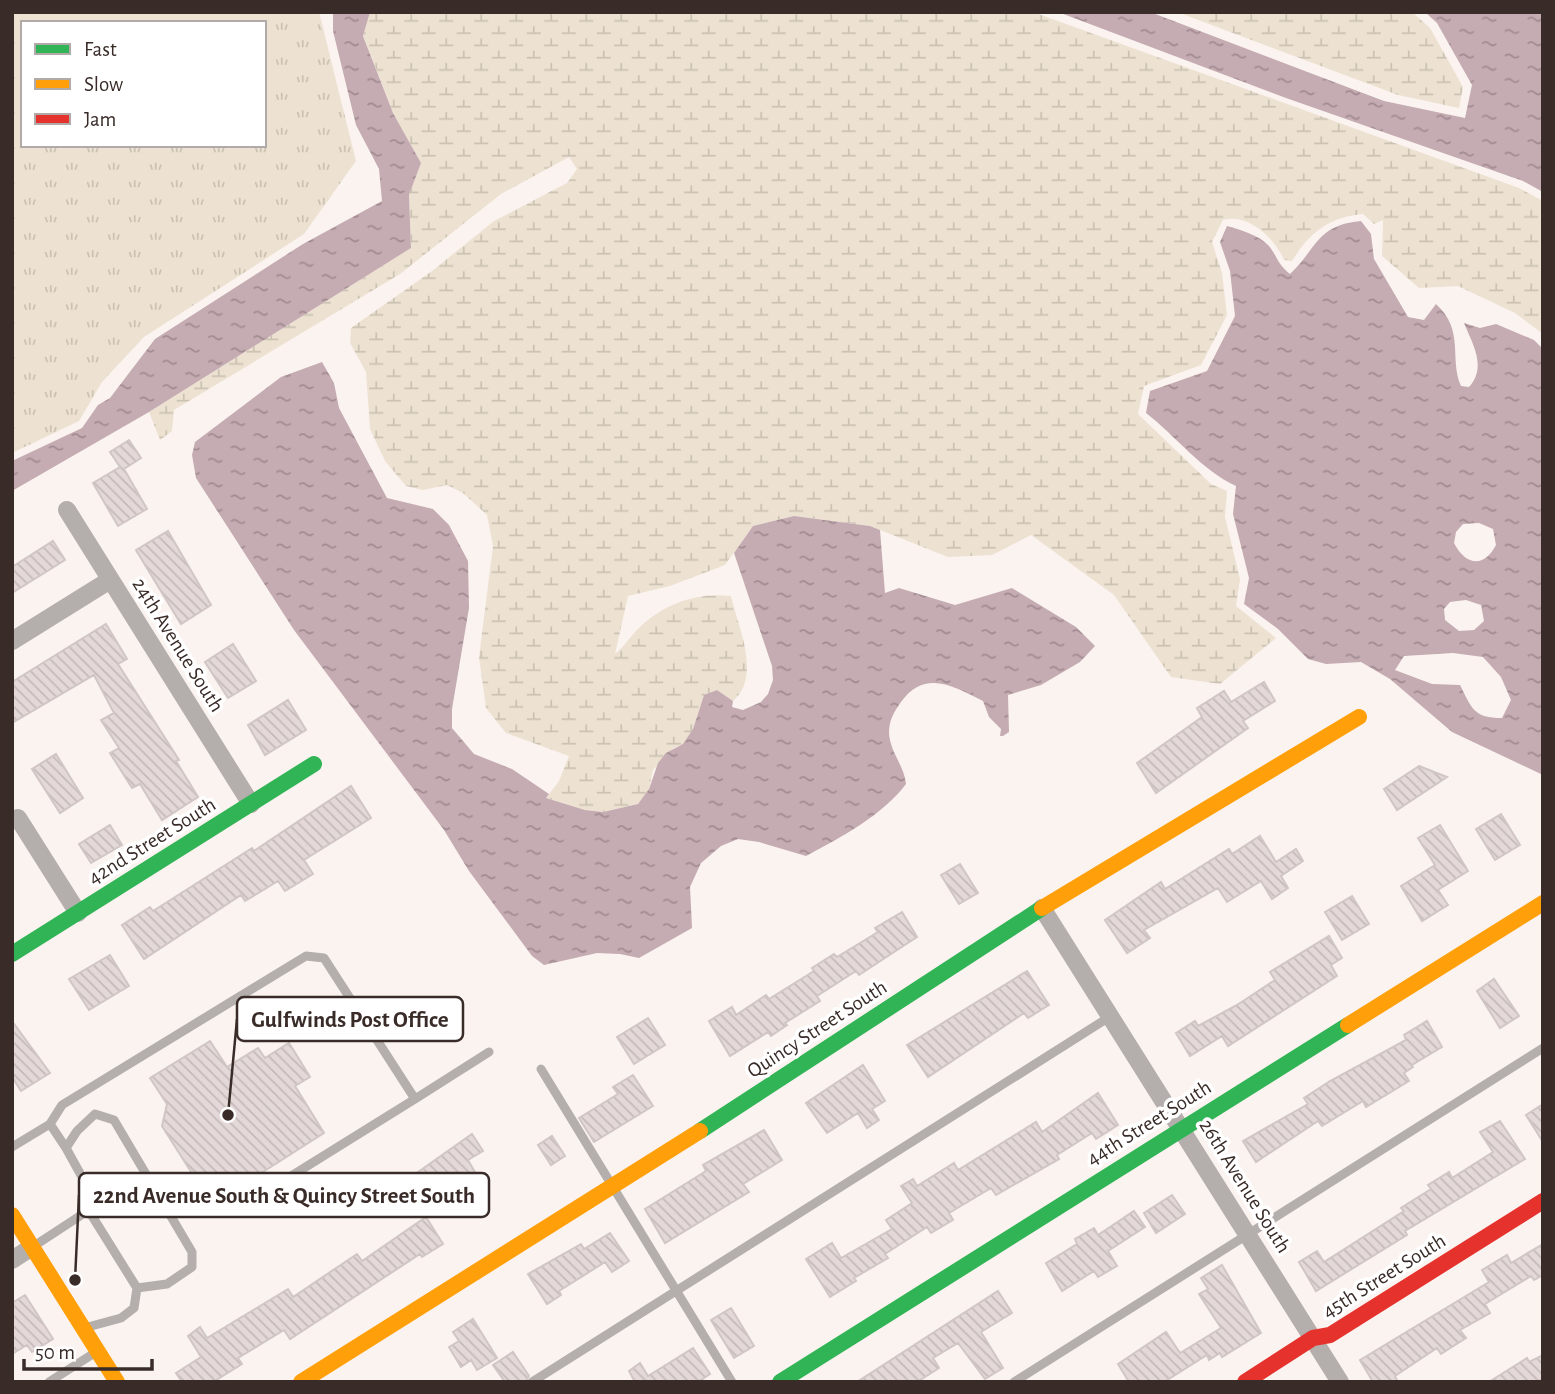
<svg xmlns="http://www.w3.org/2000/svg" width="1555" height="1394" font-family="'Alegreya Sans',sans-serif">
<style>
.grass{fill:url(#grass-tufts);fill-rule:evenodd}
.wetland{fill:url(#wetland-marsh)}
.water{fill:url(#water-ripples);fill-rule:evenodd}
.building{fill:url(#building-back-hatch);stroke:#d1c6c6;stroke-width:2}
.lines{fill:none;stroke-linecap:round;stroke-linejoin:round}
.lane{stroke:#b4afac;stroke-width:9}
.street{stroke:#b4afac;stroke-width:18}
.fast{stroke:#30b455;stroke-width:16}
.slow{stroke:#ff9f0a;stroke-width:16}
.jam{stroke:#e5322d;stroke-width:16}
.labels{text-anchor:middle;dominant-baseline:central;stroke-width:7;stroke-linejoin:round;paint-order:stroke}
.street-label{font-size:21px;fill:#392c28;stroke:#fff}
.leader{fill:none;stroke:#392c28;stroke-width:2.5}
.callout-dot{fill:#392c28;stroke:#fff;stroke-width:2.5}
.callout{fill:#fff;stroke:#392c28;stroke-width:2.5}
.callout-label{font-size:23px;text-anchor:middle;font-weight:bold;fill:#392c28}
</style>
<defs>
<pattern id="grass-tufts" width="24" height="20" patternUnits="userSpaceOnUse" patternTransform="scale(1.75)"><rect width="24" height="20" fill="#ede2d1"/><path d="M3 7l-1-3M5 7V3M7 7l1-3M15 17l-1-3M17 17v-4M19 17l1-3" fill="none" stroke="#ccc2b3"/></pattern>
<pattern id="wetland-marsh" width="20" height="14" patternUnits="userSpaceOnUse" patternTransform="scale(1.75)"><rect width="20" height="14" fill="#ede2d1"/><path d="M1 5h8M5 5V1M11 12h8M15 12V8" fill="none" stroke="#ccc2b3"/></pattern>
<pattern id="water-ripples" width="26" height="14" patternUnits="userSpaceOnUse" patternTransform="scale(1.75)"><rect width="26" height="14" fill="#c5abb2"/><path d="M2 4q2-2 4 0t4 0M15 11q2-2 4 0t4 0" fill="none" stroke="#a18b91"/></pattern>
<pattern id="building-back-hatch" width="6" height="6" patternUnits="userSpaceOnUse" patternTransform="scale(1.75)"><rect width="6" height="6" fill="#e4d9d8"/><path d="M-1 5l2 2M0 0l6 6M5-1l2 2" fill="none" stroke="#c4bab9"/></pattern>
</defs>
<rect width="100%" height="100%" fill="#fbf3f0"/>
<path class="grass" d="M12 12H319L356 161 304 234 144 337 102 382 79 421 12 453ZM23 23H264V145H23Z"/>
<path class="wetland" d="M370 12H1033L1519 188 1543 201V334L1515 313 1458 286 1419 288 1382 256 1383 220 1374 224 1363 214C1329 217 1310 232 1292 261L1284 260C1275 239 1249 213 1223 220L1212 242 1222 273 1227 315 1201 365 1144 386 1138 414 1211 484 1227 491 1225 517 1240 579 1236 606 1276 638 1220 684 1171 677 1114 595 1031 535 992 555 948 557 870 526 794 516 753 526 725 565 670 586 628 596 615 654C624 647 632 634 641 626 666 603 698 592 731 596 738 627 762 676 733 701L717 690 704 695 693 729 684 744 674 748 653 770 649 789 638 804 603 812 585 810 546 798 559 781 569 756 506 733 486 708 479 657 493 546 487 515 463 493 447 485 423 490 406 486 385 461 370 429 366 372 350 343 351 328 432 271 494 221 567 183 577 169 569 157 501 194 400 274 174 410 172 431 160 440 149 412 411 248 409 195 421 163 393 113 363 35Z
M1177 12H1412L1430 28 1463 87 1459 108 1398 95Z"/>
<path class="water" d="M333 12H370L363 36 393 113 421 163 409 195 411 248 149 412 12 491V461L82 428 98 405 110 398 155 339 303 244 382 201 379 169 356 125 333 31Z
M1058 12H1150L1384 101 1465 118 1472 85 1437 23 1425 12H1543V192L1523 181 1286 98Z
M1361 221 1371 234 1374 259 1408 317 1424 320 1436 304C1465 330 1449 359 1461 386L1469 387C1487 367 1473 345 1464 323L1480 328 1496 324 1534 340 1543 349V775L1452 732 1390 679 1361 662 1326 664 1308 659 1278 629 1244 604 1249 578 1233 514 1236 486C1201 470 1176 436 1146 413L1150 391 1207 371 1235 316 1230 271 1220 242 1227 226C1241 230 1259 235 1269 246 1277 256 1278 265 1290 274 1317 249 1316 225 1361 221ZM1479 523 1493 529 1496 545C1484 568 1466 566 1454 543L1456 532 1463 524ZM1466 600 1481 605 1484 621 1474 630 1459 631 1445 620 1444 609 1450 602ZM1453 653 1483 657 1501 677 1511 700 1502 718C1474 718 1472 709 1460 685L1432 684 1395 670 1404 656Z
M322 362 334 383 339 408 387 498 433 509 449 525 468 561 469 608 452 709V728L474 754 512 769 549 794 546 798 585 810 603 812 638 804 649 789 658 763 666 753 683 744 693 729 704 695 717 690 733 701 732 707 743 710 761 702 768 694 773 680 772 666 734 553 753 526 794 516 870 526 880 530 885 593 899 588 955 605 1012 588 1076 627 1095 646 1080 662 1041 685 1008 695 1009 732 1003 736H1000L1001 729 989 717 983 701C953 686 925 669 901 702 894 712 889 720 889 733 890 752 904 765 906 784 883 815 840 838 806 856L759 842 738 839 721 846 701 863 690 887 692 928 639 958 620 954 597 953 544 965 532 956 469 871 444 830 294 630 196 478 192 455 195 442 281 377Z"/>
<path class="building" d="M129 440 141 458 124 469 147 509 118 526 93 483 120 467 110 452Z
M168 531 211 605 181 624 136 550Z
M53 541 65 560 12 593V567Z
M106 624 127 659 118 664 179 760 176 761 198 797 162 820 140 784 132 788 110 753 119 748 101 720 114 713 94 675 12 723V682Z
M233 644 256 681 228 698 205 662Z
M1264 682 1275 701 1243 721 1248 728 1156 793 1137 763 1202 717 1197 708 1224 691 1231 702Z
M288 700 306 730 265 755 248 725Z
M56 754 83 798 60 813 32 769Z
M1419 766 1447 777 1397 810 1384 789Z
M351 786 371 818 304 860 313 874 285 891 278 881 245 901 241 895 144 959 122 925 150 907 153 911 252 848 254 851Z
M1501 814 1520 845 1495 860 1476 829Z
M110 825 122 845 91 863 79 844Z
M1440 825 1468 871 1438 890 1448 905 1422 921 1401 886 1435 865 1418 838Z
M1260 836 1276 862 1296 849 1303 861 1281 876 1288 888 1272 899 1261 881 1227 902 1218 888 1144 930 1150 938 1127 953 1105 920 1161 882 1165 889 1229 849 1232 854Z
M960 864 978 893 959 904 941 875Z
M1352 896 1369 924 1342 940 1325 912Z
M902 912 917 937 859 975 856 971 817 996 820 1001 785 1023 787 1025 771 1036 768 1032 730 1056 709 1021 732 1007 736 1015 766 995 769 999 814 971 812 968 834 954 837 957 878 932 875 928Z
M1329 936 1342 958 1331 965 1337 976 1228 1046 1222 1036 1190 1056 1176 1033 1195 1021 1198 1026 1237 1005 1275 980 1270 972Z
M110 955 129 986 89 1010 69 979Z
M1027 971 1049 1005 1028 1018 1024 1013 928 1077 907 1045Z
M1494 979 1519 1016 1500 1028 1477 991Z
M648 1018 665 1045 634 1064 617 1037Z
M12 1021 50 1073 21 1091 12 1077Z
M1427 1021 1442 1047 1412 1065 1413 1067 1404 1073 1409 1081 1366 1107 1363 1101 1322 1126 1318 1121 1256 1162 1243 1141 1308 1104 1304 1098 1330 1081 1406 1040 1404 1035Z
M210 1041 227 1067 258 1048 265 1058 289 1043 310 1077 295 1086 324 1133 233 1191 223 1183 205 1194 162 1126 167 1104 150 1078Z
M863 1065 885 1101 872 1109 879 1120 867 1128 858 1113 827 1133 806 1103Z
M633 1075 653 1106 594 1142 579 1118 618 1094 613 1087Z
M1098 1093 1118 1125 1096 1139 1092 1133 1057 1155 1059 1159 996 1195 991 1188 949 1213 953 1220 931 1233 927 1227 885 1254 888 1258 854 1278 856 1281 830 1297 806 1259 832 1243 841 1258 892 1229 886 1220 912 1203 901 1186 913 1179 917 1186 954 1163 958 1170 1036 1122 1042 1132Z
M1543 1104V1142L1526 1115Z
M1500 1121 1525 1159 1405 1231 1407 1235 1316 1291 1299 1262 1317 1251 1324 1262 1404 1211 1401 1208 1431 1189 1428 1185 1449 1172 1452 1178 1493 1152 1480 1132Z
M764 1130 782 1160 743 1184 749 1192 665 1243 645 1209 706 1171 703 1165Z
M472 1134 483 1151 468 1160 480 1181 465 1190 460 1183 427 1204 411 1177Z
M552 1136 565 1156 551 1165 538 1145Z
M1172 1195 1185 1214 1156 1233 1144 1213Z
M1134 1211 1145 1227 1108 1251 1117 1266 1098 1277 1094 1271 1062 1291 1046 1263 1077 1244 1075 1239 1094 1228 1098 1235Z
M426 1217 443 1244 422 1257 420 1254 290 1339 284 1330 238 1358 242 1364 213 1382H182L176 1373 201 1357 188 1336 200 1327 207 1338 288 1289 293 1297 357 1254 362 1261Z
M610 1233 629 1261 612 1272 605 1262 559 1291 561 1295 547 1304 528 1274 581 1244 584 1249Z
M1543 1244V1275L1534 1280 1531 1276 1485 1304 1490 1313 1460 1330 1466 1338 1441 1354 1437 1348 1395 1376 1398 1382H1373L1360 1360 1489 1282 1482 1270 1507 1255 1511 1263Z
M1222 1265 1261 1333 1222 1357 1220 1353 1209 1360 1207 1355 1164 1382H1129L1118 1364 1166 1332 1180 1353 1221 1328 1199 1294 1208 1289 1201 1278Z
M998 1291 1012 1313 981 1332 1003 1368 985 1379 958 1343 933 1358 939 1368 917 1382H857Z
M25 1295 53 1339 32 1352 27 1345 12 1354V1303Z
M731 1308 754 1346 734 1358 711 1320Z
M473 1319 497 1358 477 1370 471 1360 461 1367 449 1347 459 1341 453 1332Z
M693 1348 710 1374 698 1382H635L629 1371 640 1363 648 1376Z
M513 1352 529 1376 525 1382H505L493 1365Z
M1543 1355V1378L1537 1382H1489L1527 1358 1529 1362Z"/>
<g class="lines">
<path class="lane" d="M541 1069 732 1382
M415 1099 489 1052
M50 1124 62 1105 306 956 324 958 415 1099 243 1206
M12 1147 50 1124 66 1148 77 1131 95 1114 114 1120 192 1252V1267L167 1284 137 1288
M66 1148 87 1186 84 1203 137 1288 134 1308 121 1318 84 1328
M34 1246 89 1210
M49 1382 96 1352
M532 1382 1111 1016
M1014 1382 1543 1048"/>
<path class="street" d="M67 510 251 804
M12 641 110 580
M18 818 78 913
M1042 908 1340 1382
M12 1260 32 1247"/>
<path class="fast" d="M12 954 314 764
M700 1131 1042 908
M780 1382 1348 1025"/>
<path class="slow" d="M1042 908 1359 717
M1348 1025 1543 903
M12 1215 117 1382
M301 1382 700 1131"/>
<path class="jam" d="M1245 1382 1313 1338 1330 1335 1543 1201"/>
</g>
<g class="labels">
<g class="street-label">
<text transform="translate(178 645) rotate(58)">24th Avenue South</text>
<text transform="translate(152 841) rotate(-32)">42nd Street South</text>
<text transform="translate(817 1029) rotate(-33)">Quincy Street South</text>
<text transform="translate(1149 1123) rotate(-32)">44th Street South</text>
<text transform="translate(1245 1186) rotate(58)">26th Avenue South</text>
<text transform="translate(1384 1276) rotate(-32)">45th Street South</text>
</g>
</g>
<path class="leader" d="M228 1115L237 1019M75 1280L79 1195"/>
<g class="callout-dot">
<circle cx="228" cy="1115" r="7"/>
<circle cx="75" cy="1280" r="7"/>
</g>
<g class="callout">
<rect x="237" y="997" width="226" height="44" rx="7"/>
<rect x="79" y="1173" width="410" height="44" rx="7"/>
</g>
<g class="callout-label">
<text x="350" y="1027">Gulfwinds Post Office</text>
<text x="284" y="1203">22nd Avenue South &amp; Quincy Street South</text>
</g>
<rect width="1555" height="1394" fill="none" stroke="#392c28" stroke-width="28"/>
<rect x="21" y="21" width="245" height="126" fill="#ffffff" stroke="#b0aba9" stroke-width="2"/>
<rect x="35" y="44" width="35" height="10" fill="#30b455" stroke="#b0aba9" stroke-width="2"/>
<text x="84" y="56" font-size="21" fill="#392c28">Fast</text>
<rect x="35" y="79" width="35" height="10" fill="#ff9f0a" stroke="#b0aba9" stroke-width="2"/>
<text x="84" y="91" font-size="21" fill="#392c28">Slow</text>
<rect x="35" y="114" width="35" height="10" fill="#e5322d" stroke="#b0aba9" stroke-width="2"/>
<text x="84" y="126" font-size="21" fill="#392c28">Jam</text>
<path d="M24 1359v10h128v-10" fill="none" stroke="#392c28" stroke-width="3.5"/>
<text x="35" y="1359" font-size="21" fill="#392c28" stroke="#ffffff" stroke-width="5" paint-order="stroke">50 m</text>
</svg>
